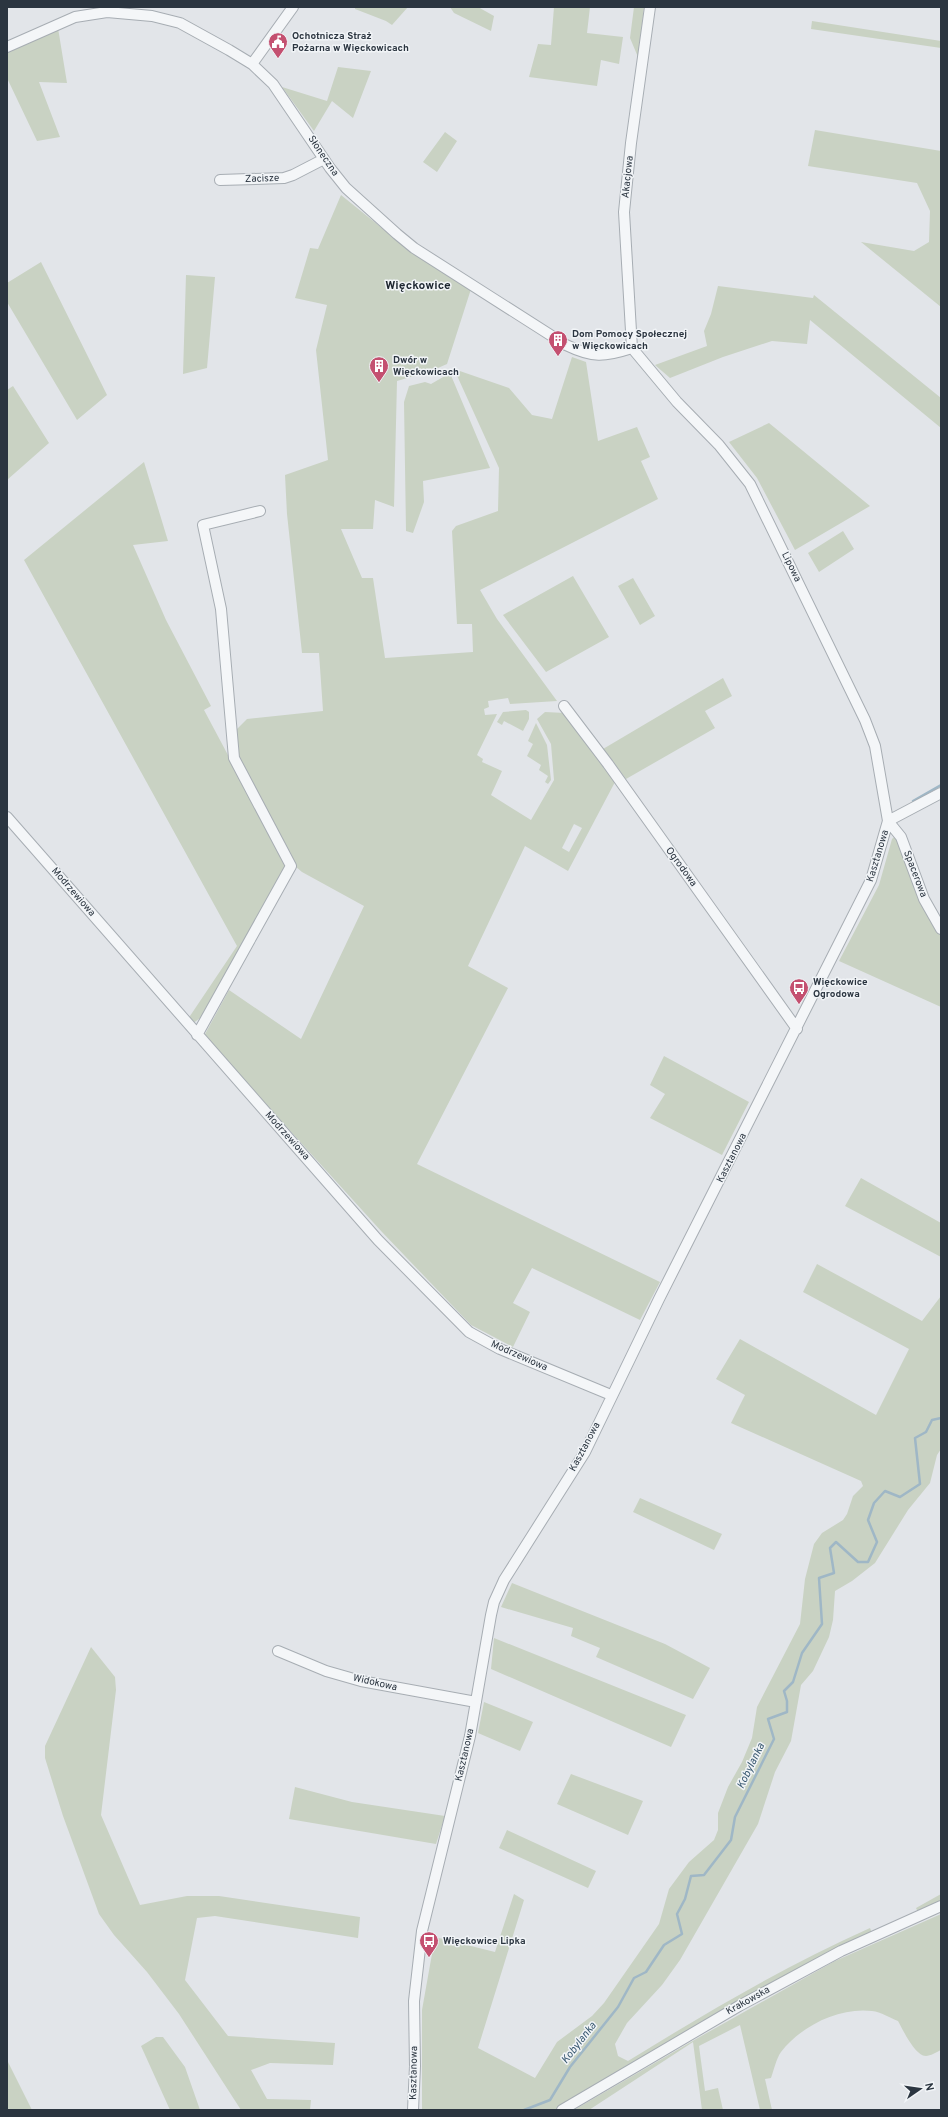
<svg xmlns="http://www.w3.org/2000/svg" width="948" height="2117" font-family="Overpass,sans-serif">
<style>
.green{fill:#c9d2c3;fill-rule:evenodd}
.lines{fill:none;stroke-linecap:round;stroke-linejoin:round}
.stream{stroke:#9fb7c6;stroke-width:2.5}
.minor-casing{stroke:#a7adb3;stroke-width:12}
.minor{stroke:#f4f6f8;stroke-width:10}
.labels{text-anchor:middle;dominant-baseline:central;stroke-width:3;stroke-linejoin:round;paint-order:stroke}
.poi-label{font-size:10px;font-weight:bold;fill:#2b3540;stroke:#f1f4f7;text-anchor:start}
.street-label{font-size:10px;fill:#2b3540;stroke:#f1f4f7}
.water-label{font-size:11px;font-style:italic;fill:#385870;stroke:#f1f4f7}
.quarter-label{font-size:12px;font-weight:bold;fill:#1d2630;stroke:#f1f4f7}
</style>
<rect width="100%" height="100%" fill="#e2e5e9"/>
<path class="green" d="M355 7H408L392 25 386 21 355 9Z
M450 7H478L494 16 491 31 454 13Z
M554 7H590L587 33 623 37 619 64 601 60 597 86 529 77 538 44 551 45Z
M634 7H644L638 57 630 38Z
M812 21 941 41V48L811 29Z
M58 28 67 83 39 82 60 137 37 141 7 78V52Z
M338 67 371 71 353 118 332 101 314 131 282 87 327 101Z
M815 130 941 151V307L861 242 914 251 929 242 930 211 917 183 808 166Z
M445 132 457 141 437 172 423 162Z
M341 195 393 237 471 289 447 364 431 371 397 381 394 507 375 500 373 529H341L362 578H373L385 658 473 652 472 624H457L452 531 456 526 498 511 499 468 454 369 509 388 532 415 552 419 572 357 586 362 598 441 637 427 650 457 641 461 658 499 480 590 497 619 557 701 510 704 508 698 488 701 489 707 484 709 485 715 497 714 477 755 483 759 482 762 502 771 491 795 531 820 554 780 551 744 537 719 545 712 565 713 615 782 568 871 525 846 468 966 508 988 417 1164 660 1282 640 1320 532 1268 513 1303 530 1312 513 1347 471 1325 382 1232 204 1036 229 990 301 1039 364 906 302 872 296 867 291 854 240 762 236 730 247 719 323 711 319 653H302L287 514 285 475 328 460 316 350 327 305 295 298 310 248 318 249ZM574 824 582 828 569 852 562 848Z
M41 262 107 395 77 420 7 302V283Z
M186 275 215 277 207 368 183 374Z
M718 286 813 298 814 295 941 398V428L810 320 807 344 772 341 723 357 670 378 655 365 707 346 704 331 711 314Z
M450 373 490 468 423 481 424 502 413 533 406 531 404 402 409 386 425 382 431 384Z
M13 386 49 443 7 480V390Z
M769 423 870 506 795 550 757 478 729 442Z
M144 462 168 541 133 545 166 620 211 706 204 710 287 866 203 1016 192 1024 188 1019 237 946 24 560Z
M843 531 854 549 819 572 808 553Z
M573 576 609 637 546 672 503 615Z
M633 578 655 616 640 625 618 586Z
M723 678 732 696 705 711 715 728 626 779 603 749Z
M526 710 529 712V719L523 731 504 721 502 725 497 722 503 712Z
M536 723 547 745 551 780 548 784 545 782 548 776 539 770 541 765 527 756 533 744 528 741Z
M895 836 921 899 941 936V1007L839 961 879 885 892 839Z
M664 1056 749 1102 722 1155 650 1118 665 1094 650 1085Z
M861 1178 941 1223V1257L845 1206Z
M817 1264 922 1321 941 1296V1449L937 1455 930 1483 908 1510 875 1563 852 1581 835 1591 833 1620 829 1637 813 1671 801 1685 791 1741 775 1772 758 1824 680 1960 662 1985 627 2023 615 2044 618 2056 628 2061C706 2013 785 1966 870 1928L872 1933 555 2110H422V2010L435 1937 495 1952 514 1894 524 1900 478 2048 535 2078 557 2042 592 2016 604 2003 659 1924 669 1889 689 1862 714 1840 718 1830V1813L728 1787 742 1762 752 1738 757 1707 800 1624 805 1579 814 1544 822 1533 843 1520 847 1514 853 1496 863 1486 861 1481 731 1423 745 1395 716 1379 740 1339 876 1415 909 1349 803 1292Z
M640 1498 722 1534 714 1550 633 1512Z
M512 1583 665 1644 710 1668 693 1699 596 1657 600 1648 571 1636 573 1628 501 1607Z
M494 1638 686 1715 671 1747 491 1669Z
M91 1647 115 1677 116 1690 101 1815 140 1905 187 1896H219L360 1917 358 1938 215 1916 197 1918 185 1980 228 2036 335 2043 333 2065 270 2063 251 2070 267 2099 311 2100 310 2110H241L179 2014 147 1972 114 1935 99 1914 63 1816 45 1758V1746Z
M484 1702 533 1722 520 1751 478 1733Z
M571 1774 643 1801 628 1835 557 1804Z
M295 1787 352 1802 445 1816 436 1844 289 1819Z
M507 1830 596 1871 588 1888 499 1848Z
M941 1894V1902L918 1912 916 1908Z
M941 1914V2050C937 2052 930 2056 926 2056 915 2056 903 2030 898 2021 890 2018 881 2012 872 2011 839 2007 801 2026 781 2052 776 2059 774 2070 771 2078L765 2079 772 2110H760L740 2025 699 2046 705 2091 718 2088 723 2110H702L693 2042 589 2110H574L696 2039 835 1961Z
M156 2037H163L185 2067 200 2110H170L141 2046Z
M7 2060 32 2110H7Z"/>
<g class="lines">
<path class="stream" d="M913 801 941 785
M524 2110 550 2100 570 2067 618 2007 634 1978 646 1972 664 1945 682 1934 677 1914 685 1899 691 1876 704 1875 731 1840 735 1817 774 1739 768 1719 787 1712V1701L784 1691 793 1682 802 1653 822 1624 819 1578 834 1573 830 1548 836 1542 858 1562H868L877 1542 868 1520 874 1503 885 1491 900 1497 920 1484 915 1438 926 1432 932 1420 941 1418"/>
<g class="minor-casing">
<path id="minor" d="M7 47 75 17 107 12 152 16 180 23 229 50 252 64 273 84 330 168 346 188 397 234 414 248 566 345C593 358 604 357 632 348
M252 64 293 7
M220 180 284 178 293 175 324 159
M632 348 624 212 631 143 650 7
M564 706 608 764 797 1029
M7 817 378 1240 469 1332 500 1349 611 1395
M888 821 901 837 924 899 941 929
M888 821 941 793
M197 1035 291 866 234 758 221 609 203 525 260 511
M278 1651 326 1671 361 1681 476 1702
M413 2110 415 2066 414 2001 422 1931 470 1736 491 1615 494 1602 504 1580 585 1452 659 1299 871 880 888 821 875 746 865 720 750 484 719 445 677 402 632 348
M562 2110 739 2006 841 1951 941 1906"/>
</g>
<use href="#minor" class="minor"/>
</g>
<defs>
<g id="civic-pin" transform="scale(1)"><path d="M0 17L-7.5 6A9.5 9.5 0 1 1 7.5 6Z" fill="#c45070" stroke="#f1f4f7"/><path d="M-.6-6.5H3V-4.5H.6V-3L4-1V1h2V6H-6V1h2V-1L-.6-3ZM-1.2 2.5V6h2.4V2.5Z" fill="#fff"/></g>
<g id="building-pin" transform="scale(1)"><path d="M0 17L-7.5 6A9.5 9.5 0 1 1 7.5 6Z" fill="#c45070" stroke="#f1f4f7"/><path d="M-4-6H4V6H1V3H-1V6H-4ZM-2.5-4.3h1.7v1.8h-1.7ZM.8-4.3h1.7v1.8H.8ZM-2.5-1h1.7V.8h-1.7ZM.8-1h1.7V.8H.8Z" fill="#fff"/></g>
<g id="bus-pin" transform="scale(1)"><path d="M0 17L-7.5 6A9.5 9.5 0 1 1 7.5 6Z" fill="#c45070" stroke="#f1f4f7"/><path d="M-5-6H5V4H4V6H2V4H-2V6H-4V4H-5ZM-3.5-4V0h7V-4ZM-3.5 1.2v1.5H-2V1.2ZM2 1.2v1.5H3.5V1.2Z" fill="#fff"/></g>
</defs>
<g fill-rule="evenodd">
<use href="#civic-pin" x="278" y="42"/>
<use href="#building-pin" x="558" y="340"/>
<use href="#building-pin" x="379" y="366"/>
<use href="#bus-pin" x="799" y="988"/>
<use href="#bus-pin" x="429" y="1941"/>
</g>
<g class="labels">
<g class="poi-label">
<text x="292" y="36">Ochotnicza Straż<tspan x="292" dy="12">Pożarna w Więckowicach</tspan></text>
<text x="572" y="334">Dom Pomocy Społecznej<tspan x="572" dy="12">w Więckowicach</tspan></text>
<text x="393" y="360">Dwór w<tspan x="393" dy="12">Więckowicach</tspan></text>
<text x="813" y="982">Więckowice<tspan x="813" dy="12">Ogrodowa</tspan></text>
<text x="443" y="1941">Więckowice Lipka</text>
</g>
<g class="street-label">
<text transform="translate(323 156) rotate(56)">Słoneczna</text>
<text transform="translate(628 177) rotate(-84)">Akacjowa</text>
<text transform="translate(262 179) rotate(-2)">Zacisze</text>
<text transform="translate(791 567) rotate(64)">Lipowa</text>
<text transform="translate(878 856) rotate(-73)">Kasztanowa</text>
<text transform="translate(681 867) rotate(54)">Ogrodowa</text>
<text transform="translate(915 874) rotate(69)">Spacerowa</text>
<text transform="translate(73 892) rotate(49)">Modrzewiowa</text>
<text transform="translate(287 1136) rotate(48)">Modrzewiowa</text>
<text transform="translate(732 1158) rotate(-63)">Kasztanowa</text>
<text transform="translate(519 1356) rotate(24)">Modrzewiowa</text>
<text transform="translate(585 1447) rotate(-62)">Kasztanowa</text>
<text transform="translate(375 1683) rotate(13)">Widokowa</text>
<text transform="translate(465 1755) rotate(-77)">Kasztanowa</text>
<text transform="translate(748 2001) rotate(-29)">Krakowska</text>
<text transform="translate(414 2073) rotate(-89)">Kasztanowa</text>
</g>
<g class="water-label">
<text transform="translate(751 1766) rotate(-64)">Kobylanka</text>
<text transform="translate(579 2043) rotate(-52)">Kobylanka</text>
</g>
<g class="quarter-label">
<text x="418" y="286">Więckowice</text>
</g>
</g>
<rect width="948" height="2117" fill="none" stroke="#2b3540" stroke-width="16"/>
<g transform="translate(920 2089) rotate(77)" stroke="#f1f4f7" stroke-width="3" paint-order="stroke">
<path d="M0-3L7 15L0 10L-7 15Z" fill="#2b3540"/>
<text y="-6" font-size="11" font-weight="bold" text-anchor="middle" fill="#2b3540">N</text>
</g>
</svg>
